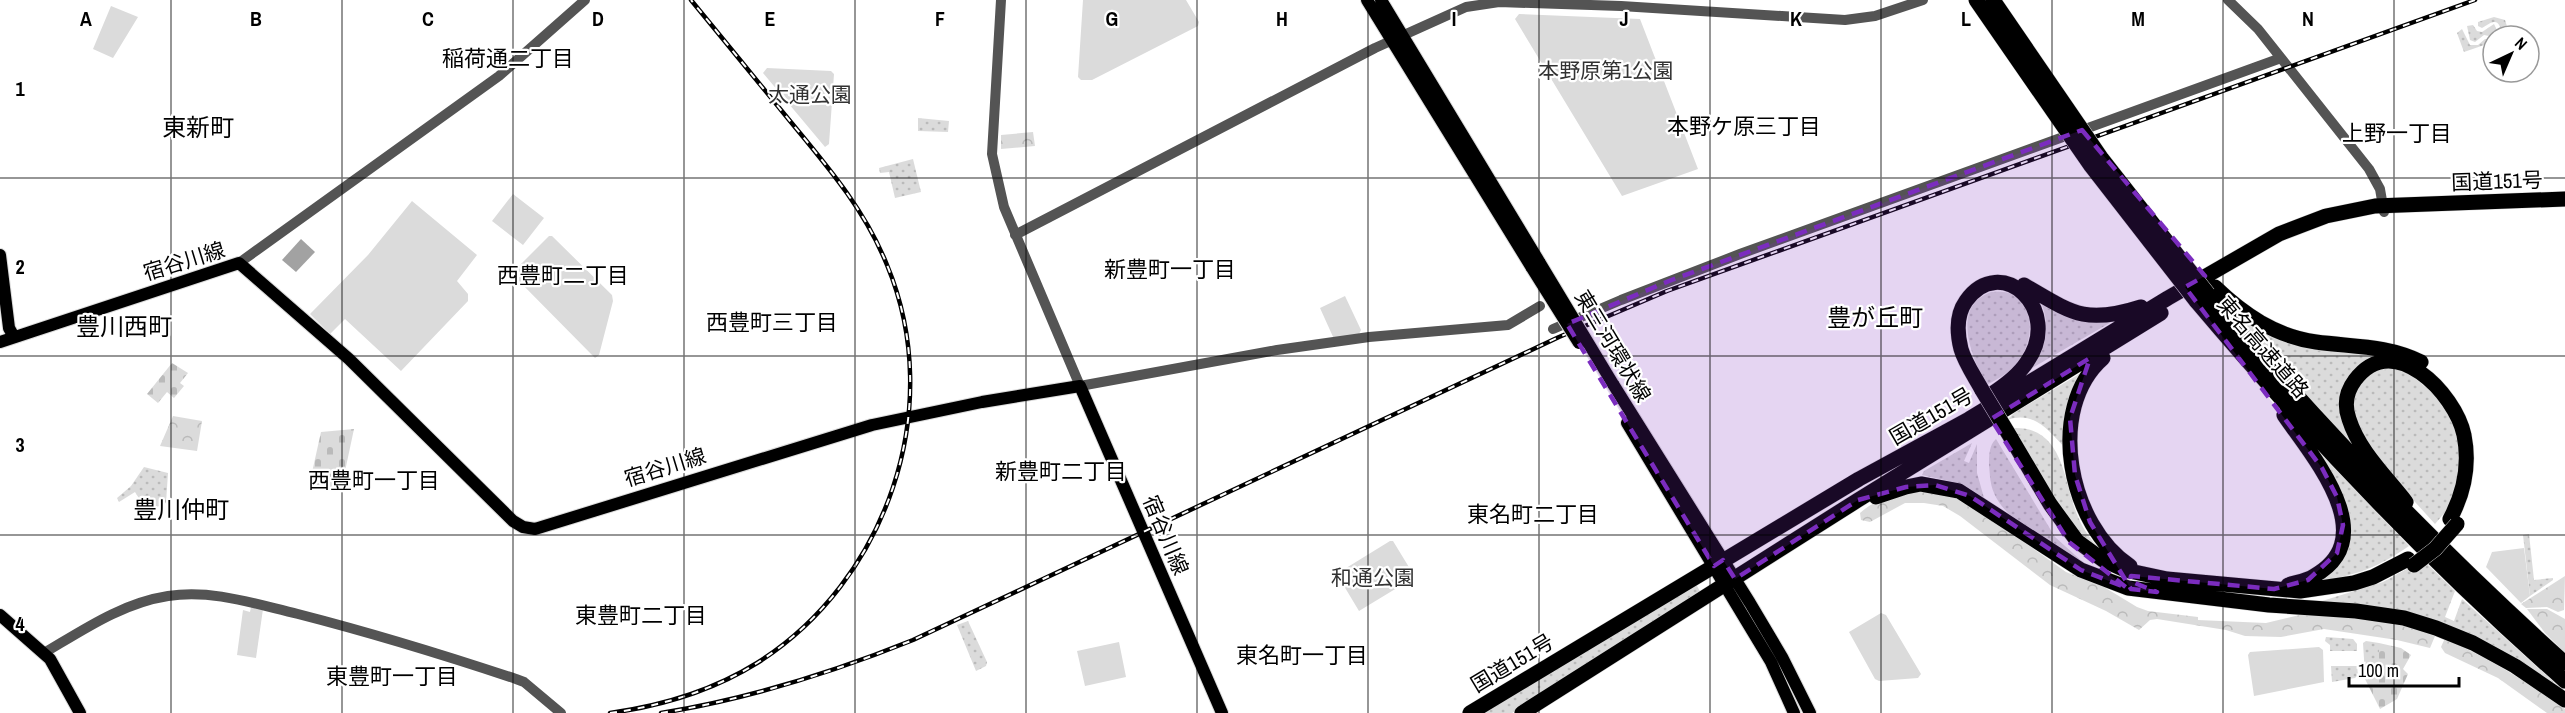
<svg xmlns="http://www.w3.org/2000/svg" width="2565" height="713" font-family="'Archivo Narrow','Noto Sans JP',sans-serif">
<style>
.grass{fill:url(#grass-dots)}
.forest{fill:url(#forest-crowns)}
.cemetery{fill:url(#cemetery-stones)}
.green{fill:#dbdbdb}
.water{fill:#a2a2a2}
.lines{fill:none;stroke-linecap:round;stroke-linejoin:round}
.major-casing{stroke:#dbdbdb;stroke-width:14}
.highway-casing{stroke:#dbdbdb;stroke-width:16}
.minor{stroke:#545454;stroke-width:10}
.major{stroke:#000;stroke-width:12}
.highway{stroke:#000;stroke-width:15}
.rail-casing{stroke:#000;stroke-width:4.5}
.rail{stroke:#fff;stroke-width:2;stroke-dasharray:7;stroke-linecap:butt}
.major-bridge-casing{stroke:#dbdbdb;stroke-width:14;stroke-linecap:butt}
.highway-bridge-casing{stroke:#dbdbdb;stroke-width:16;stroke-linecap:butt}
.major-bridge{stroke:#000;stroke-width:12}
.highway-bridge{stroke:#000;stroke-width:15}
.marked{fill:#7b2cbf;fill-opacity:0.2;stroke:#7b2cbf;stroke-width:4.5;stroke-dasharray:12 8;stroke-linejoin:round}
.grid{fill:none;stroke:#000;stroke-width:1.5;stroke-opacity:0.55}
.labels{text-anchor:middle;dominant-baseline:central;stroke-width:4.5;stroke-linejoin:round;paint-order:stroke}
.park-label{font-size:21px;fill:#323232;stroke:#fff}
.street-label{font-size:21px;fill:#000;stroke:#fff}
.neighbourhood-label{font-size:22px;fill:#000;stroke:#fff}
.quarter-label{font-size:24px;fill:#000;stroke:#fff}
.grid-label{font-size:20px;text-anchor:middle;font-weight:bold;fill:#000;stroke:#fff;stroke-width:4.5;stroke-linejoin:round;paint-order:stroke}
</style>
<defs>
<pattern id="grass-dots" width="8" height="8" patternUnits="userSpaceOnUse" patternTransform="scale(1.5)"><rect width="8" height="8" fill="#dbdbdb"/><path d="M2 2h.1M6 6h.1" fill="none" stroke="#bababa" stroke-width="1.8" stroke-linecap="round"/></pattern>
<pattern id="forest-crowns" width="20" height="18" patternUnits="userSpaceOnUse" patternTransform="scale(1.5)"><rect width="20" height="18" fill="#dbdbdb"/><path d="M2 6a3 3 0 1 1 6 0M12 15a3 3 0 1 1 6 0" fill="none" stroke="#bababa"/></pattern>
<pattern id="cemetery-stones" width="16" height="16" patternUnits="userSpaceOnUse" patternTransform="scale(1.5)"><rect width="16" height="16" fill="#dbdbdb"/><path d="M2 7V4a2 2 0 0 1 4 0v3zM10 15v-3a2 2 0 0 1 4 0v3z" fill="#bababa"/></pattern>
</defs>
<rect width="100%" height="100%" fill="#fff"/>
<path class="grass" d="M2494 17 2505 20 2510 36H2504C2498 20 2497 18 2482 28L2478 26V22Z
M2494 24 2500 36H2493V40L2489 36 2484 35 2475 42 2470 40 2467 26 2473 25 2477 31 2482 32Z
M2462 29 2470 45H2478L2485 39 2489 40 2490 43 2464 52 2457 33Z
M918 118 949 121 948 132 918 131Z
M913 159 921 192 895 198 889 172 880 173 879 168Z
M1991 292C2033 286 2038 332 2020 359 2012 371 1999 379 1986 385 1973 359 1949 307 1991 292Z
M2041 303 2113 321 2032 368C2035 344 2055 335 2041 303Z
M2225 303 2238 315 2391 358 2344 389 2367 460 2309 400Z
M2403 368 2449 407 2463 455 2452 504 2435 524 2386 470 2355 423 2353 392 2375 370Z
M2081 373 2067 404 2063 427 2065 448C2049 431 2034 410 2007 420L2014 413Z
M2013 428C2066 426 2063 485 2079 519 2084 531 2092 540 2100 550L2074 532Z
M1996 439 2055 537 2085 564C2057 547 2007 524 1994 493 1990 484 1990 475 1989 465 1989 456 1989 445 1996 439Z
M1972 443 1964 461 1969 463 1977 444V473L1984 498 1962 484 1922 475 1924 471Z
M2318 450 2319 452 2409 546C2375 570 2346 579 2305 582L2327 570 2348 520 2340 489Z
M144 467 168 473 166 503 147 511 135 492 119 502 117 498 131 486Z
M2529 534 2534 580 2553 578V580L2530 596 2523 535Z
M2423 560 2455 591 2445 617 2454 621 2462 599 2565 692 2487 646 2319 602 2383 582Z
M1696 584 1702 595 1512 713H1478Z
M968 621 987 662 986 666 976 671 957 625Z
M2326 637 2353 639 2357 644V651H2330V645L2325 641Z
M2366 641 2379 643V659H2364L2363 643Z
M2331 666H2357L2358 675 2355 678 2332 682Z"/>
<path class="forest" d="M1033 132 1035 146 1001 149V135Z
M173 416 202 421 197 451 160 446Z
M1914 488 1964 499 2066 572 2104 587 2137 607 2148 611 2198 617V620L2266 623 2312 612 2397 623 2435 636 2430 648 2397 640 2324 629 2281 637 2245 636 2226 630 2157 619 2150 620 2139 630 2106 611 2050 585 1960 516 1943 506 1924 503H1905L1870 522 1861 520 1860 513C1875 499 1895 495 1914 488Z
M2565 576 2564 610 2558 612 2547 607 2526 608 2521 604Z
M2527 609H2547L2565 619V653L2545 633Z
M2445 638C2487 658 2527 681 2565 709V713H2547L2498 678 2445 653 2441 647Z"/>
<path class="cemetery" d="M172 363 188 373 180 383 184 386 174 398 167 392 158 403 147 394Z
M354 429 341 490 309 486 321 432Z
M2379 643 2401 648 2411 655 2403 669 2408 674 2397 699 2380 709 2365 679 2364 659H2379Z"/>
<path class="green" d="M1083 0H1186L1199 22 1198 26 1092 80H1081L1078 77Z
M111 6 138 17 113 58 93 49Z
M1519 14 1640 19 1698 169 1622 196 1515 19Z
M767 68 831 71 834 74 829 144 825 147 763 73Z
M513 194 544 218 523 245 492 221Z
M412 201 477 255 457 281 468 294V301L401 371 345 319 330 334 310 314 368 255Z
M549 236H552L612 295 613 301 599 355 595 358 514 276 513 272Z
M1345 296 1361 330 1358 336 1334 339 1320 308Z
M1390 541H1393L1415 577 1359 611 1338 576V573Z
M2524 548 2530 596 2521 603 2486 567 2492 552Z
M251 607 263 609 256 658 237 655 243 610 250 612Z
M1881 613 1886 615 1921 674 1918 678 1879 681 1875 679 1849 632Z
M1119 642 1126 677 1085 686 1077 651Z
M2319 647 2323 650 2324 682 2254 696 2248 655 2250 652Z"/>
<path class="water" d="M301 239 315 252 296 272 282 260Z"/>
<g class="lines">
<g class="major-casing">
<path id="major" d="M1367 0 1532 268
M1381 0 1540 263
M0 255 9 328 14 337
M0 342 239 263 349 359 513 521 523 527 535 529 872 425 982 402 1080 386 1222 713
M1613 384 1750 603 1782 657 1810 713
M1627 423 1771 662 1794 713
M0 615 50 659 80 713"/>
</g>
<g class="highway-casing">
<path id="highway" d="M2024 285C2072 313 2085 325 2141 307
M2215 287C2244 315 2275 336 2316 342 2353 347 2387 345 2421 362
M2208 294C2319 425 2437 548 2565 663
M2196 301C2310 436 2432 564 2565 681
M2103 358C2045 409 2069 526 2130 566
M1982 390C1975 377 1965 363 1961 349 1957 333 1956 315 1966 301 2000 252 2064 309 2027 362 2018 376 2004 386 1990 395
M2284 415C2311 455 2384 537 2314 576 2306 581 2297 582 2288 585
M2011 438 2050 504 2077 541 2103 560 2125 570 2167 579 2300 591 2354 583 2373 577 2408 559
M1876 497 1906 487 1921 484 1959 491 2081 570 2128 588 2269 605 2356 611 2404 618 2436 628 2473 643 2515 666 2565 700
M2406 502C2386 476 2359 451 2349 419 2344 405 2346 392 2355 380 2393 329 2455 393 2464 435 2470 465 2464 493 2450 519
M1470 713 1859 479 1969 419 2168 298 2279 234 2326 216 2375 206 2565 199
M1522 713 1858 500 2161 313"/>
</g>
<path class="minor" d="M1001 0 992 154 1004 207 1080 386 1277 350 1369 337 1508 325 1540 306
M2228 0 2258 29 2369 169 2380 189 2384 212
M1015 235 1375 48 1466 7 1499 2 1621 6 1845 20 1875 16 1923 0
M239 263 499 76 585 0
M1553 329 1621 300 1740 254 2281 58
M44 653C83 630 122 603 168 596 212 589 255 604 298 614 372 633 444 655 516 679L524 682 561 713"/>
<use href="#major" class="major"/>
<use href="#highway" class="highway"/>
<g class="rail-casing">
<path id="rail" d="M610 713C661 706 712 691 757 663 886 582 947 409 887 265 865 210 828 167 790 121 757 81 724 40 691 0
M661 713C748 699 831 673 913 640L1559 337 1667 291 2475 0"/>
</g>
<use href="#rail" class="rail"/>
<g class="major-bridge-casing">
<path id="major-bridge" d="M1540 263 1613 384
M1532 268 1579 343"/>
</g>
<g class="highway-bridge-casing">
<path id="highway-bridge" d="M1976 0 2091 166 2196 301
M1993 0 2102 159 2208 294
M1982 390 2011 438
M2414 565 2435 549 2457 524"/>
</g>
<use href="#major-bridge" class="major-bridge"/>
<use href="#highway-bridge" class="highway-bridge"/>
</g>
<path class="marked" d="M2082 130 2205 276 2185 287 2322 468 2337 497 2343 525 2337 553 2308 580 2274 589 2131 576 2130 581 2157 592 2131 589 2090 522 2075 475 2070 418 2090 358 1991 419 2069 542 2127 588 2081 570 1970 496 1935 485 1906 487 1858 500 1735 579 1723 560 1714 566 1567 324 1669 281Z"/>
<path class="grid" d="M171 0V713M342 0V713M513 0V713M684 0V713M855 0V713M1026 0V713M1197 0V713M1368 0V713M1539 0V713M1710 0V713M1881 0V713M2052 0V713M2223 0V713M2394 0V713M0 178H2565M0 356H2565M0 535H2565"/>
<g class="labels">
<g class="park-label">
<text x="1606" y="70">本野原第1公園</text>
<text x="810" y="94">太通公園</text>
<text x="1373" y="577">和通公園</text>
</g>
<g class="street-label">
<text transform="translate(2497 181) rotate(-2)">国道151号</text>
<text transform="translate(184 261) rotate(-17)">宿谷川線</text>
<text transform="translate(1613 346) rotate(59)">東三河環状線</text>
<text transform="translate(2263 347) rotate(49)">東名高速道路</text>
<text transform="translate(1931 416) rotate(-30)">国道151号</text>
<text transform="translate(665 467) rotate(-17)">宿谷川線</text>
<text transform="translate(1166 535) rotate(67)">宿谷川線</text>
<text transform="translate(1512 663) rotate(-31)">国道151号</text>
</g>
<g class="neighbourhood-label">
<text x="508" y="58">稲荷通二丁目</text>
<text x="1744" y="126">本野ケ原三丁目</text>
<text x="2397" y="133">上野一丁目</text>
<text x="1170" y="269">新豊町一丁目</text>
<text x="563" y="275">西豊町二丁目</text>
<text x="772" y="322">西豊町三丁目</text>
<text x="1061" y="471">新豊町二丁目</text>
<text x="374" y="480">西豊町一丁目</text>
<text x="1533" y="514">東名町二丁目</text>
<text x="641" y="615">東豊町二丁目</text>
<text x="1302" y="655">東名町一丁目</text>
<text x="392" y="676">東豊町一丁目</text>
</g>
<g class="quarter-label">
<text x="198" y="127">東新町</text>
<text x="1875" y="317">豊が丘町</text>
<text x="124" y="326">豊川西町</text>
<text x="181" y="509">豊川仲町</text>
</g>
</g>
<g class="grid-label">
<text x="86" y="26">A</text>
<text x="256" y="26">B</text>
<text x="428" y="26">C</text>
<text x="598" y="26">D</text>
<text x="770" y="26">E</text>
<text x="940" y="26">F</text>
<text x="1112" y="26">G</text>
<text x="1282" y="26">H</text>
<text x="1454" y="26">I</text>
<text x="1624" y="26">J</text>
<text x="1796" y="26">K</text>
<text x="1966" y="26">L</text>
<text x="2138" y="26">M</text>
<text x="2308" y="26">N</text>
<text x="20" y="96">1</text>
<text x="20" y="274">2</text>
<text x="20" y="452">3</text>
<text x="20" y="631">4</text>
</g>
<g transform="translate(2511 54) rotate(44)"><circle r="28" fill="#ffffff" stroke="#999999" stroke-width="1.5"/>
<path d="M0-4.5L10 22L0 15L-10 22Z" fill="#000000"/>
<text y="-9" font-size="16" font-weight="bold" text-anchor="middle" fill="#000000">N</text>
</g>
<path d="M2349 677v9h110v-9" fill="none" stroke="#000000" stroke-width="3"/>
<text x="2358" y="677" font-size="18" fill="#000000" stroke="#ffffff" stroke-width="4.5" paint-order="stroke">100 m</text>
</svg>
